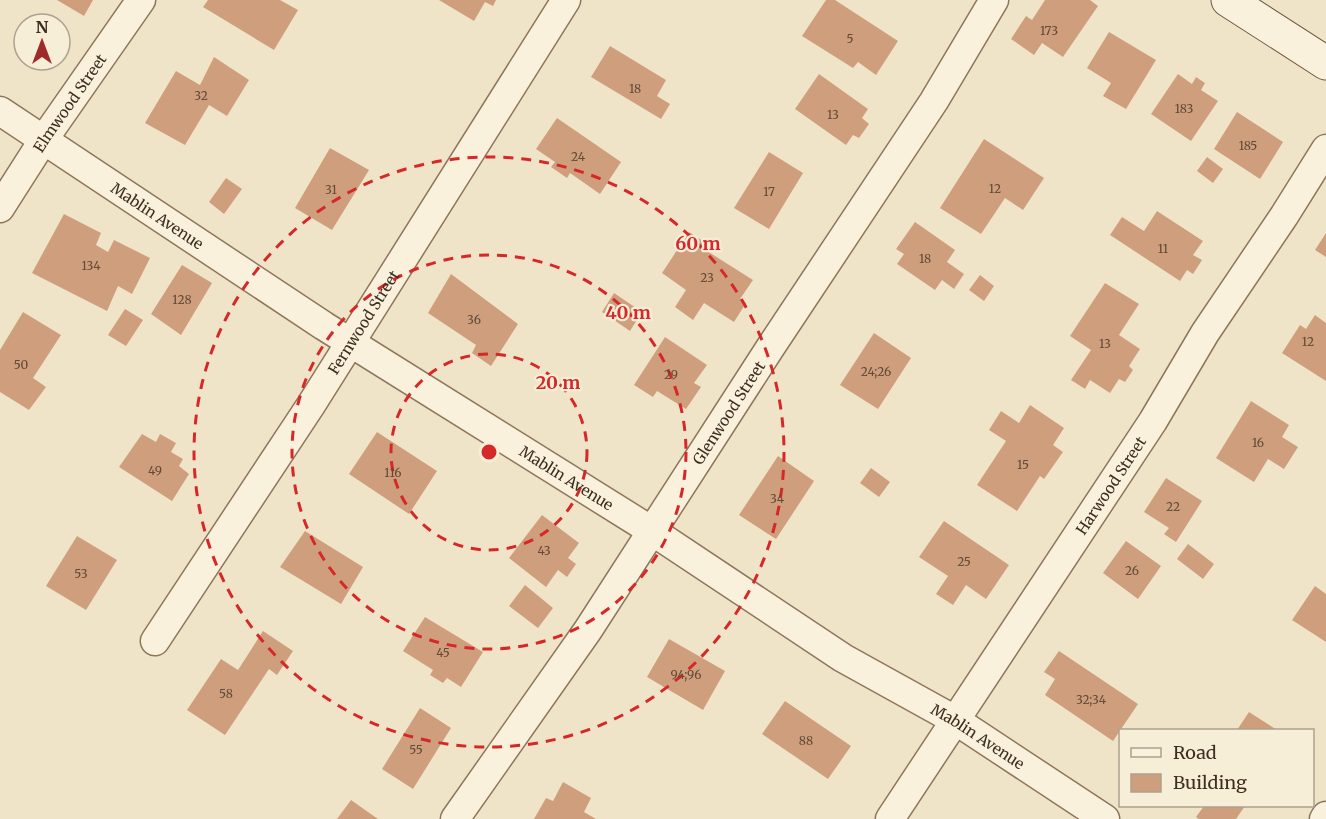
<svg xmlns="http://www.w3.org/2000/svg" width="1326" height="819" font-family="Merriweather,serif">
<style>
.building{fill:#cf9f7d}
.lines{fill:none;stroke-linecap:round;stroke-linejoin:round}
.minor-casing{stroke:#8d765c;stroke-width:31}
.secondary-casing{stroke:#6f573f;stroke-width:35}
.minor{stroke:#faf1dc;stroke-width:28}
.secondary{stroke:#faf1dc;stroke-width:33}
.ring{fill:none;stroke:#d62828;stroke-width:3;stroke-dasharray:10 8}
.labels{text-anchor:middle;dominant-baseline:central;stroke-width:4.5;stroke-linejoin:round;paint-order:stroke}
.number-label{font-size:12px;fill:#624a37}
.street-label{font-size:15px;fill:#3d2e20;stroke:#f7eed8}
.centre{fill:#d62828;stroke:#f7eed8;stroke-width:3}
.ring-label{font-size:18px;text-anchor:middle;font-weight:bold;fill:#d62828;stroke:#f7eed8;stroke-width:4.5;stroke-linejoin:round;paint-order:stroke}
</style>
<rect width="100%" height="100%" fill="#f0e4c8"/>
<path class="building" d="M57 0H93L84 16Z
M208 0H280L298 10 274 50 203 7Z
M439 0H496L493 6 485 2 474 21Z
M826 0H835L898 41 876 75 858 62 853 68 802 36Z
M1045 0H1090L1098 6 1063 57 1042 43 1034 55 1011 39 1026 16 1032 20Z
M1109 32 1156 60 1126 109 1103 96 1111 83 1087 68Z
M610 46 666 80 657 96 670 104 661 119 591 77Z
M214 57 249 80 227 116 209 105 185 145 145 123 176 71 200 85Z
M819 74 868 109 862 118 869 124 859 138 853 135 846 145 795 109Z
M1178 74 1192 84 1196 77 1205 83 1201 90 1218 101 1191 141 1151 114Z
M1237 112 1283 142 1260 179 1214 149Z
M557 118 621 162 600 194 570 173 567 178 551 167 555 162 536 149Z
M984 139 1044 178 1023 210 1005 198 981 234 940 208Z
M330 148 369 170 332 230 295 208Z
M769 152 803 173 769 229 734 208Z
M1207 157 1223 169 1213 183 1197 171Z
M226 178 242 189 224 214 209 202Z
M1157 211 1203 241 1193 255 1202 260 1193 274 1187 270 1180 281 1110 235 1122 217 1144 231Z
M64 214 101 233 96 245 108 252 114 240 150 258 132 294 118 286 107 311 32 273Z
M915 222 955 250 947 262 964 274 954 289 942 280 935 290 897 264 904 254 896 249Z
M689 232 709 245 707 251 753 280 740 299 746 303 734 322 704 303 693 320 675 307 686 290 662 273Z
M1326 233V257L1315 250Z
M182 265 212 283 181 335 151 314Z
M451 274 518 324 491 366 472 353 476 345 428 313Z
M980 275 994 286 984 301 969 290Z
M1105 283 1139 304 1119 335 1140 349 1129 366 1133 370 1125 382 1119 379 1110 393 1090 380 1085 389 1071 380 1091 350 1070 336Z
M614 293 642 312 630 331 602 312Z
M125 309 143 320 126 346 108 335Z
M23 312 61 335 33 378 46 387 29 410 0 392V350Z
M1315 315 1326 323V381L1282 353 1300 325 1306 329Z
M874 333 911 358 878 409 840 385Z
M665 337 707 365 694 383 701 387 686 409 657 391 653 397 634 385Z
M1251 401 1289 425 1282 437 1298 447 1284 469 1268 459 1254 482 1216 458Z
M1030 405 1064 428 1053 445 1063 452 1044 479 1040 476 1017 511 977 485 1006 441 989 430 1001 411 1019 423Z
M377 432 437 471 409 514 349 474Z
M142 434 156 442 160 434 176 443 171 452 183 459 179 466 189 474 172 501 119 467Z
M778 456 814 481 776 539 739 515Z
M871 468 890 482 879 497 860 483Z
M1166 478 1202 501 1176 542 1164 534 1169 528 1144 512Z
M542 515 579 543 568 558 576 564 567 577 558 570 546 587 509 558Z
M944 521 1009 565 986 599 966 585 953 605 936 594 948 576 919 557Z
M305 531 363 567 341 604 280 567Z
M77 536 117 560 86 610 46 586Z
M1126 541 1161 566 1138 599 1103 573Z
M1188 544 1214 564 1203 579 1177 559Z
M525 585 553 608 538 628 509 606Z
M1315 586 1326 594V642L1292 620Z
M425 617 483 652 461 687 447 678 443 683 430 675 433 670 403 651Z
M263 631 293 651 277 675 269 669 225 735 187 710 221 659 238 670Z
M669 639 725 671 703 710 647 677Z
M1059 651 1138 704 1113 741 1045 695 1055 679 1044 672Z
M785 701 851 746 828 779 762 734Z
M420 708 451 728 413 789 382 769Z
M1249 712 1277 730H1237Z
M563 782 591 798 584 812 596 819H534L546 798 553 801Z
M351 800 378 819H337Z
M1204 806H1245L1236 819H1199L1196 817Z"/>
<g class="lines">
<g class="minor-casing">
<g id="minor">
<path id="s1" d="M0 111 324 326 652 531 843 658 955 720 1105 819"/>
<path id="s2" d="M0 208 44 139 141 0"/>
<path id="s3" d="M155 641 311 405 566 0"/>
<path id="s4" d="M455 819 588 630 770 348 934 101 994 0"/>
<path id="s5" d="M890 819 1153 421 1205 333 1284 216 1326 149"/>
<path d="M1324 819 1326 816"/>
</g>
</g>
<g class="secondary-casing">
<path id="secondary" d="M1228 0 1326 63"/>
</g>
<use href="#minor" class="minor"/>
<use href="#secondary" class="secondary"/>
</g>
<g class="ring">
<circle cx="489" cy="452" r="98"/>
<circle cx="489" cy="452" r="197"/>
<circle cx="489" cy="452" r="295"/>
</g>
<g class="labels">
<g class="number-label">
<text x="1049" y="30">173</text>
<text x="850" y="38">5</text>
<text x="635" y="88">18</text>
<text x="201" y="95">32</text>
<text x="1184" y="108">183</text>
<text x="833" y="114">13</text>
<text x="1248" y="145">185</text>
<text x="578" y="156">24</text>
<text x="995" y="188">12</text>
<text x="331" y="189">31</text>
<text x="769" y="191">17</text>
<text x="1163" y="248">11</text>
<text x="925" y="258">18</text>
<text x="91" y="265">134</text>
<text x="707" y="277">23</text>
<text x="182" y="299">128</text>
<text x="474" y="319">36</text>
<text x="1308" y="341">12</text>
<text x="1105" y="343">13</text>
<text x="21" y="364">50</text>
<text x="876" y="371">24;26</text>
<text x="671" y="374">29</text>
<text x="1258" y="442">16</text>
<text x="1023" y="464">15</text>
<text x="155" y="470">49</text>
<text x="393" y="472">116</text>
<text x="777" y="498">34</text>
<text x="1173" y="506">22</text>
<text x="544" y="550">43</text>
<text x="964" y="561">25</text>
<text x="1132" y="570">26</text>
<text x="81" y="573">53</text>
<text x="443" y="652">45</text>
<text x="686" y="674">94;96</text>
<text x="226" y="693">58</text>
<text x="1091" y="699">32;34</text>
<text x="806" y="740">88</text>
<text x="416" y="749">55</text>
</g>
<g class="street-label">
<text stroke="none"><textPath href="#s2" startOffset="126">Elmwood Street</textPath></text>
<text stroke="none"><textPath href="#s1" startOffset="189">Mablin Avenue</textPath></text>
<text stroke="none"><textPath href="#s3" startOffset="381">Fernwood Street</textPath></text>
<text stroke="none"><textPath href="#s4" startOffset="490">Glenwood Street</textPath></text>
<text stroke="none"><textPath href="#s1" startOffset="675">Mablin Avenue</textPath></text>
<text stroke="none"><textPath href="#s5" startOffset="400">Harwood Street</textPath></text>
<text stroke="none"><textPath href="#s1" startOffset="1161">Mablin Avenue</textPath></text>
</g>
</g>
<circle cx="489" cy="452" r="9" class="centre"/>
<g class="ring-label">
<text x="698" y="250">60 m</text>
<text x="628" y="319">40 m</text>
<text x="558" y="389">20 m</text>
</g>
<rect x="1119" y="729" width="195" height="78" fill="#f7eed8" stroke="#ada18e" stroke-width="1.5"/>
<rect x="1131" y="748" width="30" height="9" fill="#faf1dc" stroke="#ada18e" stroke-width="1.5"/>
<text x="1173" y="759" font-size="18" fill="#3d2e20">Road</text>
<rect x="1131" y="774" width="30" height="18" fill="#cf9f7d" stroke="#ada18e" stroke-width="1.5"/>
<text x="1173" y="789" font-size="18" fill="#3d2e20">Building</text>
<g transform="translate(42 42)"><circle r="28" fill="#f7eed8" stroke="#ada18e" stroke-width="1.5"/>
<path d="M0-4.5L10 22L0 15L-10 22Z" fill="#9e2a2b"/>
<text y="-9" font-size="16" font-weight="bold" text-anchor="middle" fill="#3d2e20">N</text>
</g>
</svg>
